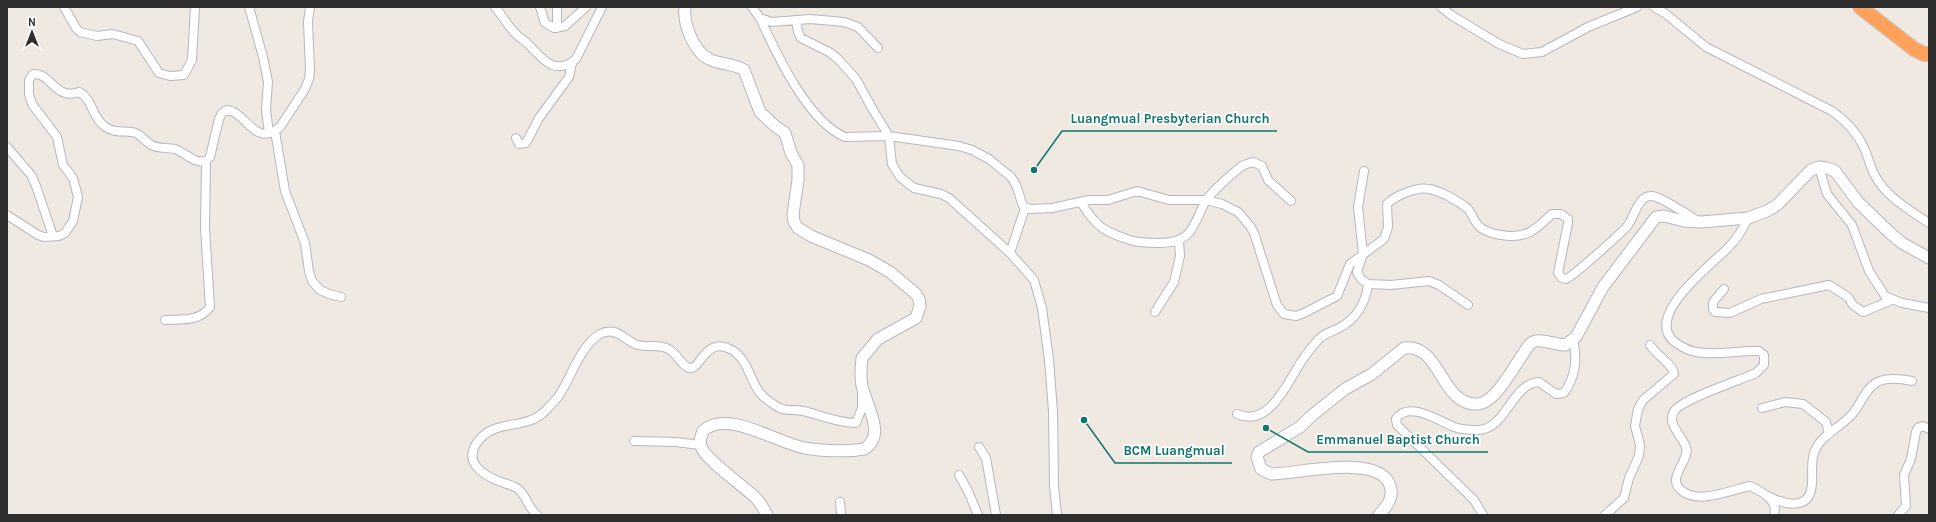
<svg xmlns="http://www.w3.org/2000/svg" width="1936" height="522" font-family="Karla,sans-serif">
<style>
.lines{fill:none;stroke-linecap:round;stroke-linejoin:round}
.street-casing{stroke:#b4b7c1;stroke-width:10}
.secondary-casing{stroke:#b4b7c1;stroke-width:13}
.highway-casing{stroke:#c9c9c9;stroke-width:16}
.street{stroke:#fff;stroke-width:8}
.secondary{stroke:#fff;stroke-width:11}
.highway{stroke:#ffa35c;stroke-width:14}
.leader{fill:none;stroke:#0f766e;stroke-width:1.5}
.callout-dot{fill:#0f766e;stroke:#fff;stroke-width:1.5}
.callout-label{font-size:13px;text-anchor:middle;font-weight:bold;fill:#0f766e;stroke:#fff;stroke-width:3.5;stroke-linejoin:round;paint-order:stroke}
</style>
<rect width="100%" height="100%" fill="#efe9e1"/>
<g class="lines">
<g class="street-casing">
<path id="street" d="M64 7 76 28 80 32 97 36 113 34 138 41 159 73 170 76 184 75 192 60 195 7
M249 7 263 57 268 82 266 110 269 133
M495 7C502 15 509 28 516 34 520 38 524 40 528 44 542 58 554 77 576 59L602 7
M540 7 545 23 554 28 565 26 586 7
M752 7 760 18C776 53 808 122 845 137L889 136 959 146 972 150 989 159 1011 177 1016 185 1023 206 1030 209 1052 208 1089 200H1108L1137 191 1169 200H1206L1222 204 1238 212 1250 226 1254 233 1277 305 1284 314 1296 316 1304 313 1337 296 1350 264 1384 239 1388 227 1387 204C1395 196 1417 186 1429 189 1441 191 1458 201 1467 208 1473 214 1474 223 1481 228 1487 232 1494 234 1501 235 1527 239 1535 230 1552 214H1561L1568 219V223L1558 273 1562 278 1566 279C1571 278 1625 230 1628 225 1635 216 1638 195 1652 196 1662 197 1688 215 1698 221
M1441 7 1451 15 1499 44 1523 54 1542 52 1588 27 1637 7
M1654 7 1666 14 1706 47 1832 111C1846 121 1857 132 1864 148 1868 156 1870 166 1874 174 1885 196 1909 210 1929 223
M760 18 772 22 810 19 844 22 858 27 878 48
M796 20 798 32 801 38 829 52 838 59 856 79 873 110 889 136 892 164 900 177 914 188 941 194 949 198 1010 253
M557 28V7
M275 131 285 191 305 243 309 271 312 281 320 290 329 294 341 297
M516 138 519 144 526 143 539 118 569 77 572 63
M7 147 31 175 36 186 53 236
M1819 167 1827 194 1852 225 1869 271 1885 296 1902 303 1929 308
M1364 171 1358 207 1363 254 1357 272 1361 279 1368 284 1391 285 1429 281 1439 285 1468 305
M1081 202C1095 226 1104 232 1130 240 1139 243 1150 243 1160 243 1192 243 1193 226 1205 202 1208 195 1235 171 1242 166 1245 164 1250 163 1253 162L1262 166 1268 180 1291 201
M1025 208 1010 253 1034 280 1042 308 1049 360 1053 411 1054 486 1057 515
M7 215 38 235 44 237 59 236 65 233 73 221 78 197 73 178 63 165 57 137 32 104 29 94V80L33 74C51 72 55 101 79 92 92 98 92 117 104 126 114 134 125 130 136 133 142 136 146 142 151 145 159 149 167 147 175 149 186 153 194 164 206 161L210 157 219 119 222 113 227 110C246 111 255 149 280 127L305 89 309 79 310 70 308 22 310 7
M1748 218C1743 229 1737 239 1728 248 1711 265 1641 318 1676 343 1682 347 1689 351 1696 352 1716 356 1738 350 1759 351L1764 355V365L1756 373C1738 381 1688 397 1676 409 1664 422 1682 435 1686 447 1689 456 1680 465 1678 473 1675 478 1675 485 1680 489 1696 506 1730 490 1750 486 1761 491 1779 500 1774 515
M1724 289 1713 302V309L1715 312 1730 313 1761 299 1829 285 1848 297 1853 305 1863 312 1892 300
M1155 312 1174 282 1180 256 1179 241
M165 320C182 319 199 322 210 307L205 228 206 161
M1762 408 1785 402 1803 404 1826 422 1829 434
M1237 414C1265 427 1283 392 1295 372 1301 361 1309 350 1318 340 1323 334 1331 332 1339 328 1356 319 1366 303 1368 284
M634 441 676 442 700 445
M979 447 986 458 996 515
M959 475 968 491 978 515
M1770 497C1783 504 1807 510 1811 490 1814 478 1810 465 1814 453 1820 434 1843 427 1854 412 1861 403 1866 388 1876 383 1885 377 1902 379 1912 381
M840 502 841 515
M537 515C528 508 527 496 518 489 514 485 509 485 504 483 483 476 461 462 479 440 496 419 525 430 544 412 549 407 554 402 558 397 572 377 579 347 600 334 604 332 610 331 614 332 623 334 629 343 638 345 649 348 660 343 670 350 677 354 680 363 687 367 700 375 703 336 730 349 748 358 749 379 760 393 765 399 775 406 782 409 789 411 796 409 803 411 821 415 837 423 856 423L862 408V393
M1483 515 1474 500 1397 425 1396 419C1408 400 1439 421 1454 427 1460 429 1469 430 1476 430 1507 431 1510 384 1539 382L1556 394 1564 393C1575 378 1578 358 1573 341
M1605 515 1624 498 1629 478 1639 456 1640 445 1635 426 1638 409 1643 400 1674 374C1673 364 1656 355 1650 345
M1898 515 1906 506 1904 475 1911 459 1916 432 1918 428 1923 426 1929 429"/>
</g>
<g class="secondary-casing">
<path id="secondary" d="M685 7C683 23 693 51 709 59 720 65 733 63 744 70L760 112 775 126 785 133 791 153 798 165V180L793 214 794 222 798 228 811 236 869 260 890 272 916 294 919 299 920 306 916 318 878 339 862 358C861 367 860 377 862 386 866 405 887 436 864 449 848 452 821 451 805 448 779 444 726 408 703 431 701 436 699 441 701 446 704 459 745 487 757 499 761 504 764 510 767 515
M1379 515C1388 505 1395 496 1389 483 1375 454 1298 474 1271 474L1261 469 1257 457 1259 452 1300 427 1310 417 1345 389 1372 374 1404 348C1441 343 1440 405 1477 404 1494 404 1512 370 1521 357 1525 352 1528 343 1535 341 1544 339 1556 345 1565 345L1576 337 1603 287 1656 217 1664 216 1684 221 1701 222 1748 218 1767 211 1777 205 1811 170 1819 167 1827 168 1835 171 1858 202 1890 233 1902 243 1929 258"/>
</g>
<g class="highway-casing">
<path id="highway" d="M1860 7 1914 49 1924 54H1929"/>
</g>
<use href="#street" class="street"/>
<use href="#secondary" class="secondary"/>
<use href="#highway" class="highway"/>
</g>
<path class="leader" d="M1034 170L1062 131H1277M1266 428L1308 452H1488M1084 420L1115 463H1232"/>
<g class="callout-dot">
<circle cx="1034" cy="170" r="4"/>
<circle cx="1266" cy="428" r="4"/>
<circle cx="1084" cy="420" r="4"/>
</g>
<g class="callout-label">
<text x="1170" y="123">Luangmual Presbyterian Church</text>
<text x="1398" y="444">Emmanuel Baptist Church</text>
<text x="1174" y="455">BCM Luangmual</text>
</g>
<rect width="1936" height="522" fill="none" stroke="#2e2e2e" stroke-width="16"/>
<g transform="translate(32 32)" stroke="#ffffff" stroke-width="3" paint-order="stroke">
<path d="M0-3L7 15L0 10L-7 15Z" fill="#2e2e2e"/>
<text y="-6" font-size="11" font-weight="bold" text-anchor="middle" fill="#2e2e2e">N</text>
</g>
</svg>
